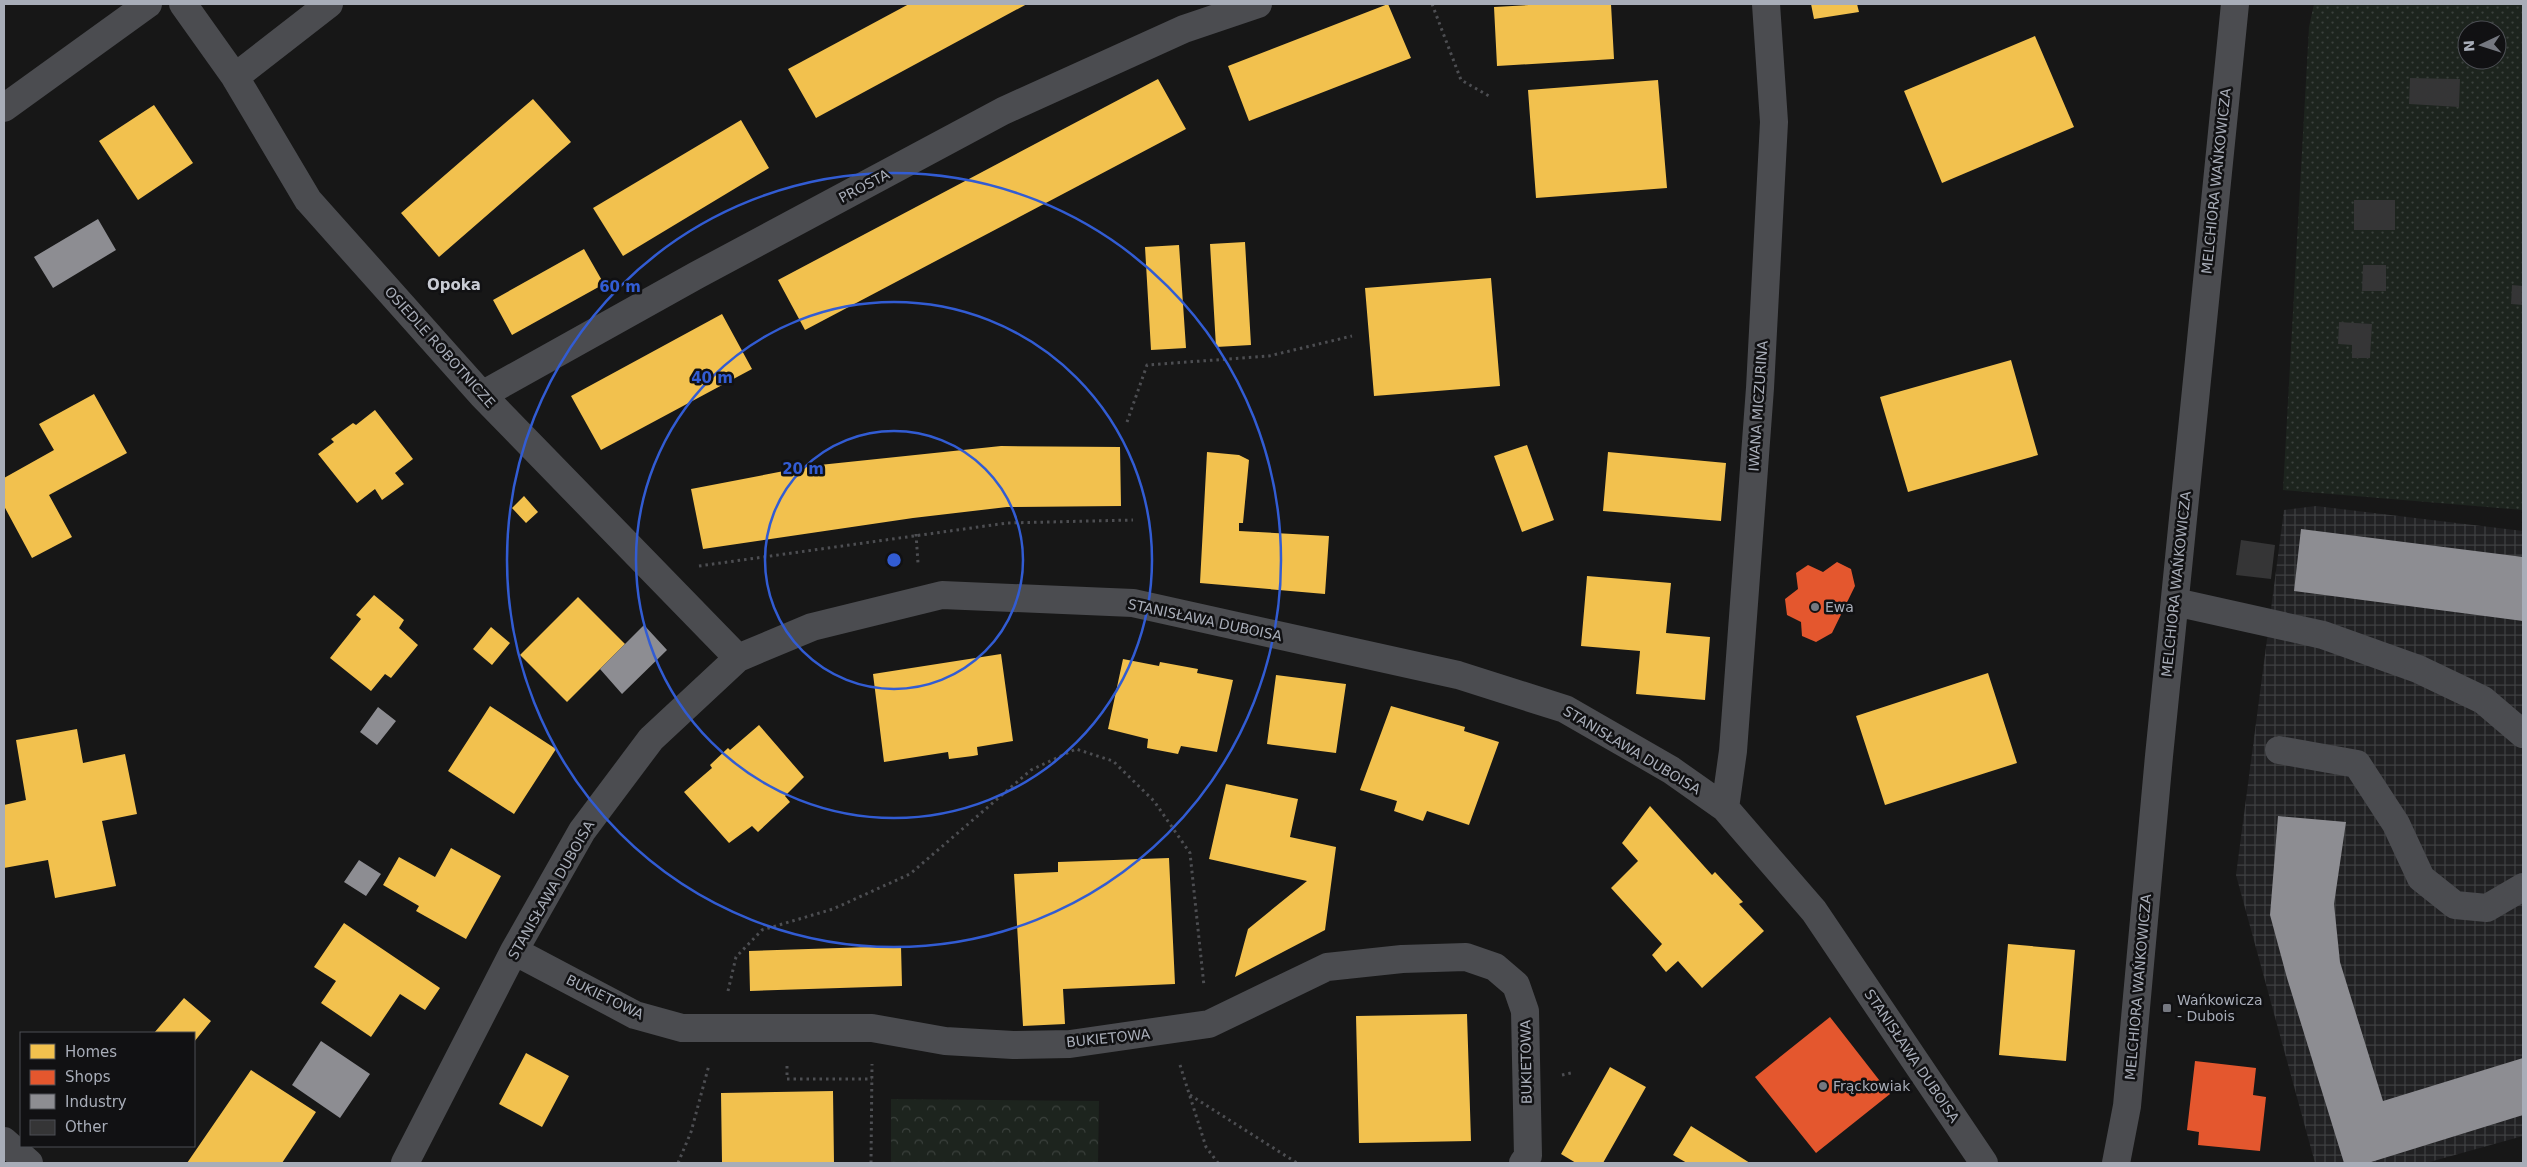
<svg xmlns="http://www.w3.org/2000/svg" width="2527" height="1167" font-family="'DejaVu Sans',sans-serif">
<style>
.industrial{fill:url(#industrial-grid)}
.forest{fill:url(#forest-crowns)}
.garden{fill:url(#garden-dots);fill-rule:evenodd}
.homes{fill:#f2c14e}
.shops{fill:#e4572e}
.industry{fill:#8d8d92}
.building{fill:#353536}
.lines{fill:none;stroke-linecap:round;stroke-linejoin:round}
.path{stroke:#4d4e52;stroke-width:3;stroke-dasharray:2.5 4;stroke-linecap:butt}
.minor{stroke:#4b4c50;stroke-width:28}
.ring{fill:none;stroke:#325cd3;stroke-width:2.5}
.poi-dot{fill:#757880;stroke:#111113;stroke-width:2}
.labels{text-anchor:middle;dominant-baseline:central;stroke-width:5;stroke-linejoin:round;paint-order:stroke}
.street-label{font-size:14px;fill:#a8adb8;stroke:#111113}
.poi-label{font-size:14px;fill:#a8adb8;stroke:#111113;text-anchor:start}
.neighbourhood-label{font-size:15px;font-weight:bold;fill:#c9ccd4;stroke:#111113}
.centre{fill:#325cd3;stroke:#111113;stroke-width:2.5}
.ring-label{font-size:15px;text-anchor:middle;font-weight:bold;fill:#325cd3;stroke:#111113;stroke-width:5;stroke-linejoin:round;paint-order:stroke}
</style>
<defs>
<pattern id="industrial-grid" width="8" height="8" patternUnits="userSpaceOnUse" patternTransform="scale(1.25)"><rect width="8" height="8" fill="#212123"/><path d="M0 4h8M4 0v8" fill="none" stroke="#3e3f41"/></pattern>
<pattern id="forest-crowns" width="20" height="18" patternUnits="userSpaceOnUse" patternTransform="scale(1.25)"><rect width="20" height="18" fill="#1d241e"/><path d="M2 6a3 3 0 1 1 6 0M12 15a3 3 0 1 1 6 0" fill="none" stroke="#3b413d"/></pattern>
<pattern id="garden-dots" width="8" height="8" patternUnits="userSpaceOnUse" patternTransform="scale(1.25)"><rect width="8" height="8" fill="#1d241e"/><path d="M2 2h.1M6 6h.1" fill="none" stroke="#3b413d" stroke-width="1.8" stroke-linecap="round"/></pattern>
</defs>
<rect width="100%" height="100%" fill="#171717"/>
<path class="industrial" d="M2316 506 2523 531V1136L2426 1163H2315L2236 875 2284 510Z"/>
<path class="forest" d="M891 1099 1099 1101 1098 1163H891Z"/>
<path class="garden" d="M2314 4H2523V510L2283 490 2309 27ZM2467 30H2497V60H2467Z"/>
<path class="homes" d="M909 4H1027L816 118 788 69Z
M1388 4 1411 58 1249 121 1228 66Z
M1549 4H1611L1614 59 1497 66 1494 7Z
M1811 4H1857L1859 12 1814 19Z
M2035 36 2074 127 1942 183 1904 91Z
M1158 79 1186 129 805 330 778 280Z
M1658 80 1667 188 1536 198 1528 90Z
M533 99 571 142 439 257 401 213Z
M154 105 193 163 138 200 99 141Z
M741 120 769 168 623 256 593 208Z
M1245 242 1251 345 1216 347 1210 244Z
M1179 245 1186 348 1151 350 1145 247Z
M584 249 604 284 512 335 493 300Z
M1491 278 1500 386 1374 396 1365 288Z
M722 314 752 369 601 450 571 396Z
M2011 360 2038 455 1908 492 1880 397Z
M94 394 127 453 49 495 72 537 32 558 4 506V478L54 450 39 424Z
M375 410 413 459 395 473 404 484 382 500 375 489 357 503 318 454 334 442 331 439 353 423 356 425Z
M1527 445 1554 520 1522 532 1494 456Z
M1001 446 1120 447 1121 506 1007 507 913 518 703 549 691 489 810 466Z
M1207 452 1239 455 1249 460 1243 523H1239V531L1329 536 1325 594 1200 583Z
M1608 452 1726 463 1721 521 1603 511Z
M524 496 538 512 526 523 512 508Z
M1587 576 1671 583 1666 633 1710 637 1705 700 1636 694 1640 651 1581 646Z
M374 595 404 620 399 628 418 645 391 678 385 674 371 691 330 658 361 619 356 615Z
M578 597 625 644 567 702 520 655Z
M491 627 510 643 492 665 473 649Z
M1001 654 1013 741 977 747 978 755 973 756 949 759 948 752 884 762 873 674Z
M1123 659 1159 666 1160 662 1198 669 1197 673 1233 680 1217 752 1181 746 1178 754 1147 748 1148 739 1108 729Z
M1988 673 2017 763 1885 805 1856 716Z
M1276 675 1346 684 1336 753 1267 744Z
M490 706 556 749 514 814 448 771Z
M1391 706 1465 727 1464 731 1499 742 1469 825 1427 811 1423 821 1394 811 1397 801 1360 790Z
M759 725 804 777 785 796 790 802 758 832 752 826 729 843 684 792 712 768 710 765 728 748 730 750Z
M77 729 83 763 125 754 137 814 102 821 116 886 55 898 48 860 4 868V805L26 800 16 740Z
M1226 784 1298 799 1290 837 1336 847 1325 930 1235 977 1248 929 1307 881 1209 859Z
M1650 806 1712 875 1715 872 1743 902 1739 904 1764 931 1702 988 1678 961 1666 972 1652 955 1662 944 1611 888 1638 861 1622 843Z
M451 848 501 876 466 939 416 911 419 906 383 885 399 857 435 877Z
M1169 858 1175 984 1063 989 1065 1024 1023 1026 1014 874 1058 872V862Z
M344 923 440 988 425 1010 400 994 371 1037 321 1003 336 981 314 967Z
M2008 944 2075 950 2066 1061 1999 1055Z
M901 946 902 986 750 991 749 951Z
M184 998 211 1021 194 1042V1033H154Z
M1467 1014 1471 1141 1359 1143 1356 1016Z
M526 1053 569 1076 542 1127 499 1104Z
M1610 1067 1646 1087 1603 1163H1576L1561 1154Z
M251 1070 316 1112 282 1163H187Z
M833 1091 834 1163H722L721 1093Z
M1691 1126 1750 1163H1687L1673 1155Z"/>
<path class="shops" d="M1837 562 1851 569 1855 586 1832 633 1816 642 1802 636 1801 622 1787 615 1785 599 1798 589 1796 573 1808 565 1823 572Z
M1830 1017 1890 1094 1816 1153 1755 1077Z
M2195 1061 2256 1068 2253 1095 2266 1097 2260 1151 2198 1145 2199 1132 2187 1130Z"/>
<path class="industry" d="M98 219 116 250 53 288 34 257Z
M2301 529 2523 557V621L2294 591Z
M644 625 667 650 622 694 600 669Z
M378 707 396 721 377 745 360 732Z
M2278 816 2346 822 2334 904 2340 962 2383 1101 2523 1058V1115L2368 1163H2344L2287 978 2270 915Z
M359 860 381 874 366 896 344 882Z
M321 1041 370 1074 340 1118 292 1085Z"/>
<path class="building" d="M2410 78 2460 79 2459 107 2409 104Z
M2354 200H2395V230H2354Z
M2363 265H2386V291H2362Z
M2512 285 2523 286V305L2511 304Z
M2339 322 2372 324 2370 358H2352V345L2338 344Z
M2241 540 2275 545 2271 579 2236 575Z"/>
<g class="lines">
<path class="path" d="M1432 4 1461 80 1489 96
M1127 422 1147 365 1269 356 1352 336
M916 534 918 563
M699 566 1007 523 1133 520
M728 991 736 957 762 930 833 909 910 874 1031 770 1076 749 1113 761 1154 801 1190 853 1204 986
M1180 1065 1206 1147 1218 1163
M787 1066V1079H872
M1562 1075 1571 1073
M1190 1095 1297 1163
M678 1163 691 1132 709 1065
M871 1163 872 1064"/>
<path class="minor" d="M183 4 235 77 308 200 482 395 738 658
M235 77 329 4
M4 108 148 4
M482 395 697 275 1003 111 1184 29 1258 4
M2175 602 2323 635 2418 669 2483 700 2523 734
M2279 750 2357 764 2396 824 2421 878 2455 905 2487 908 2523 887
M1725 808 1733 751 1760 388 1774 122 1766 4
M514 951 635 1015 682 1028H872L945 1041 1013 1045 1070 1044 1209 1024 1327 967 1402 959 1466 957 1495 967 1516 985 1525 1011 1528 1156 1523 1163
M4 1141 29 1163
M405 1163 514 951 582 831 651 739 738 658 812 627 942 595 1133 603 1458 675 1565 709 1671 770 1725 808 1814 911 1984 1163
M2116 1163 2127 1106 2159 756 2235 4"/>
</g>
<g class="ring">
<circle cx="894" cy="560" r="129"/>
<circle cx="894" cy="560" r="258"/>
<circle cx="894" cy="560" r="387"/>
</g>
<g class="poi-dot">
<circle cx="1815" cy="607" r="5"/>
<rect x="2162" y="1003" width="10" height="10" rx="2.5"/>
<circle cx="1823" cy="1086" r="5"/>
</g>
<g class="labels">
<g class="street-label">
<text transform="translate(2216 181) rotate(-84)">MELCHIORA WAŃKOWICZA</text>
<text transform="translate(864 186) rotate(-28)">PROSTA</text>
<text transform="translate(440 347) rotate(48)">OSIEDLE ROBOTNICZE</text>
<text transform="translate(1758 406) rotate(-86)">IWANA MICZURINA</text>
<text transform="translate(2176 584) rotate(-84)">MELCHIORA WAŃKOWICZA</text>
<text transform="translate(1205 620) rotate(12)">STANISŁAWA DUBOISA</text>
<text transform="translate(1632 750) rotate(31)">STANISŁAWA DUBOISA</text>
<text transform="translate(551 890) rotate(-60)">STANISŁAWA DUBOISA</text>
<text transform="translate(2138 987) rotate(-85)">MELCHIORA WAŃKOWICZA</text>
<text transform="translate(605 997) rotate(26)">BUKIETOWA</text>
<text transform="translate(1108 1038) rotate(-6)">BUKIETOWA</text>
<text transform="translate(1912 1056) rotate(56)">STANISŁAWA DUBOISA</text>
<text transform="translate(1526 1062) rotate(-91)">BUKIETOWA</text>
</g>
<g class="poi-label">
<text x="1825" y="607">Ewa</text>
<text x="2177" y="1000">Wańkowicza<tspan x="2177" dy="16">- Dubois</tspan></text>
<text x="1833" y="1086">Frąckowiak</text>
</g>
<g class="neighbourhood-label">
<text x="454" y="285">Opoka</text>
</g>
</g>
<circle cx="894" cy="560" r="8" class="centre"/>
<g class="ring-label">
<text x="620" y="292">60 m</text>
<text x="712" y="383">40 m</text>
<text x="803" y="474">20 m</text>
</g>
<rect width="2527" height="1167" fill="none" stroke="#a8adb8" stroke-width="10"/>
<rect x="20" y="1032" width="175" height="115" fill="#111113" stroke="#4d4f55"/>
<rect x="30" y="1044" width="25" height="15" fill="#f2c14e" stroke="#4d4f55"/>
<text x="65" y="1057" font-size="15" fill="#a8adb8">Homes</text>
<rect x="30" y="1070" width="25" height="15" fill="#e4572e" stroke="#4d4f55"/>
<text x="65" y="1082" font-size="15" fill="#a8adb8">Shops</text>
<rect x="30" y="1094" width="25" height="15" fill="#8d8d92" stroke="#4d4f55"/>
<text x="65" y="1107" font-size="15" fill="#a8adb8">Industry</text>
<rect x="30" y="1120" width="25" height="15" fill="#353536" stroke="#4d4f55"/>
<text x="65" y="1132" font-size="15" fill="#a8adb8">Other</text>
<g transform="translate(2482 45) rotate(266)"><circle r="24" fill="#111113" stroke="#4d4f55"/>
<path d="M0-4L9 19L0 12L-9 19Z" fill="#757880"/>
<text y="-8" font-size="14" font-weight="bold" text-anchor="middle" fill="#a8adb8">N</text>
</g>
</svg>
